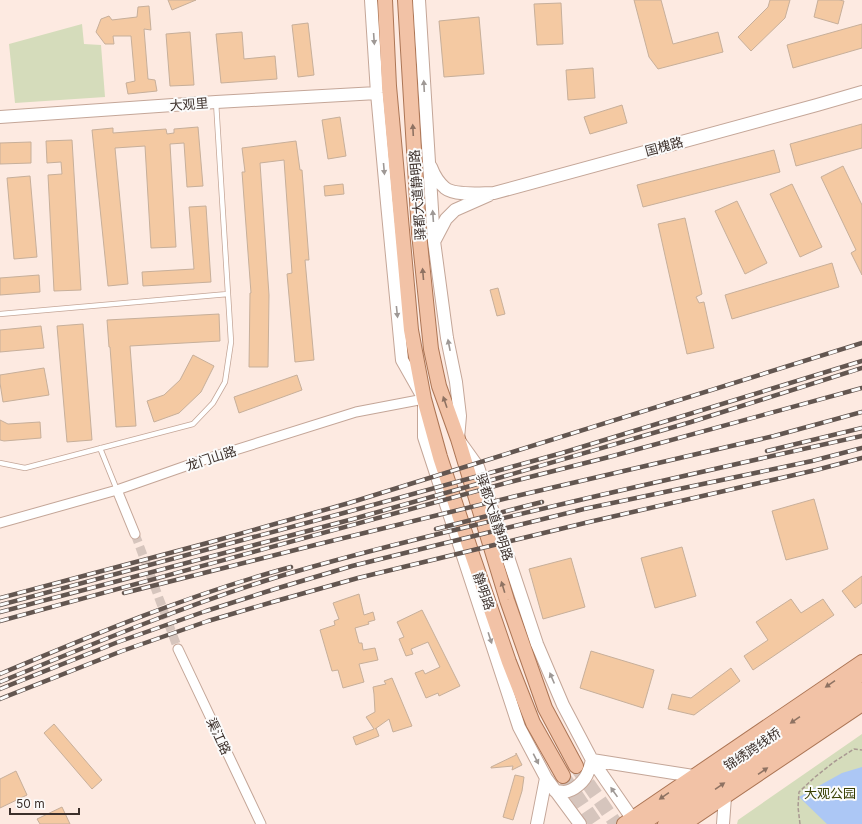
<svg xmlns="http://www.w3.org/2000/svg" width="862" height="824" font-family="Inter,'Noto Sans SC',sans-serif">
<style>
.green{fill:#d5dcbb}
.water{fill:#acc7f5}
.building{fill:#f4c9a2;stroke:#c7af9a}
.lines{fill:none;stroke-linecap:round;stroke-linejoin:round}
.street-tunnel{stroke:#d6c5bd;stroke-width:9;stroke-dasharray:9 4.5;stroke-linecap:butt}
.primary-tunnel{stroke:#d6c5bd;stroke-width:14;stroke-dasharray:14 7;stroke-linecap:butt}
.lane-casing{stroke:#c4a698;stroke-width:6}
.street-casing{stroke:#c4a698;stroke-width:11}
.secondary-casing{stroke:#c4a698;stroke-width:14}
.primary-casing{stroke:#ac7555;stroke-width:16}
.path{stroke:#a99992;stroke-width:1.5;stroke-dasharray:4 2;stroke-linecap:butt}
.lane{stroke:#fff;stroke-width:4.5}
.street{stroke:#fff;stroke-width:9}
.secondary{stroke:#fff;stroke-width:12}
.primary{stroke:#f2c2a6;stroke-width:14}
.rail-casing{stroke:#635650;stroke-width:4.5}
.rail{stroke:#fbfbfb;stroke-width:3;stroke-dasharray:9;stroke-linecap:butt}
.oneway{fill:#9e9895}
.oneway2{fill:#8e7262}
.labels{text-anchor:middle;dominant-baseline:central;stroke-width:4;stroke-linejoin:round;paint-order:stroke}
.street-label{font-size:13px;fill:#3c302b;stroke:#fbfbfb}
.park-label{font-size:13px;fill:#373e00;stroke:#fbfbfb}
</style>
<rect width="100%" height="100%" fill="#fdeae1"/>
<path class="green" d="M82 24 84 44 101 45 105 97 15 103 9 44Z
M862 734V824H737L738 820Z"/>
<path class="water" d="M862 767V824H827L799 797 842 773Z"/>
<path class="building" d="M168 0H196L172 10Z
M634 0H661L673 44 718 32 723 52 658 69 649 57Z
M770 0H790L785 18 751 51 738 37 768 7Z
M818 0H839L844 1 838 24 814 17Z
M561 3 563 44 537 45 534 4Z
M149 6 151 30 144 29 148 79 155 80 157 91 128 94 126 83 135 81 131 36H113L114 44H105L96 32 101 19 109 16 112 20 137 17 138 7Z
M479 17 484 74 444 77 439 21Z
M308 23 314 75 298 77 292 25Z
M862 24V48L793 68 787 45Z
M190 32 194 85 170 86 166 34Z
M242 32 244 59 275 56 277 79 221 83 216 34Z
M593 68 595 98 568 100 566 70Z
M622 105 627 123 590 134 584 117Z
M340 117 346 156 328 159 322 120Z
M862 124V148L796 166 790 144Z
M198 127 203 186 187 187 184 143 170 144 176 247 151 248 145 146 115 148 128 284 108 286 92 130 113 128V133L166 129 167 134 174 133V129Z
M72 140 81 290 54 291 48 175 62 174 61 162 47 163 46 141Z
M296 141 300 170H302L309 260H305L314 360 295 362 287 274 292 273 284 160 260 163 269 295 268 367H249L250 293H251L242 172H245L242 148Z
M31 142V163L0 164V143Z
M774 150 780 172 643 207 637 185Z
M843 166 862 205V275L851 253 856 250 821 177Z
M30 176 37 257 14 259 7 178Z
M343 184 344 194 325 196 324 186Z
M792 184 822 247 800 257 770 194Z
M737 201 767 263 745 274 715 211Z
M206 206 211 282 143 286 142 272 194 269 189 207Z
M685 218 702 294 696 297 699 303 704 302 714 348 687 354 658 224Z
M832 263 839 287 732 319 725 295Z
M39 275 40 292 0 295V278Z
M498 288 505 314 497 316 490 290Z
M219 314 220 341 130 346 136 426 116 427 110 347H109L107 320Z
M83 324 92 440 67 442 57 326Z
M41 326 44 348 0 352V330Z
M193 355 214 366 201 392 179 413 154 422 147 401 164 395 180 380Z
M44 368 49 395 3 402 0 383V375Z
M297 375 302 390 239 413 234 397Z
M0 420 8 424 40 422 41 438 4 441 0 440Z
M814 499 828 549 786 560 772 511Z
M682 547 696 596 655 608 641 558Z
M571 558 585 607 543 619 529 569Z
M862 576V603L855 608 842 591Z
M359 594 364 615 373 612 375 620 368 622 369 624 355 628 359 643H362L363 650 375 648 378 660 359 664 364 682 343 688 338 670 332 671 320 630 335 625 334 621 339 619 333 603Z
M791 599 801 613 823 599 834 615 753 670 744 656 768 640 756 622Z
M422 610 460 686 439 696 438 693 426 698 415 673 423 670 425 674 440 667 428 642 411 649 413 654 406 656 399 639 404 637 397 622Z
M591 651 654 670 643 708 580 688Z
M731 668 740 681 694 715 668 709 672 694 691 698Z
M392 678 412 726 393 732 389 719 375 729 376 728 379 736 356 745 353 737 374 729 366 717 375 712 374 694 373 687 386 684 384 681Z
M54 724 102 780 92 789 44 733Z
M516 753 522 765 512 770 513 766 491 768V767L516 755Z
M16 771 27 795 0 808V779Z
M515 775 524 777 522 791 513 820 503 817Z
M62 807 70 824H40L37 819Z"/>
<g class="lines">
<path class="street-tunnel" d="M135 534 178 649"/>
<path class="primary-tunnel" d="M576 766 616 824
M563 776 596 824"/>
<g class="lane-casing">
<path id="lane" d="M0 314 228 294
M100 448 117 490
M0 463 25 468 193 424 213 403 225 382 231 342 216 102"/>
</g>
<g class="street-casing">
<path id="street" d="M117 490 135 534
M0 523 117 490 200 461 356 412 424 399
M178 649 261 824"/>
</g>
<g class="secondary-casing">
<path id="secondary" d="M371 0 377 93 387 203 402 360 424 399V437L519 727 546 778 580 824
M419 0 429 162 434 241 447 338 456 382 460 416 458 439 478 467 537 644 563 705 592 760 636 824
M0 117 216 102 377 93
M431 167C434 175 438 182 445 188 455 196 481 193 494 193L817 105 862 92
M435 240 446 219 455 210 489 195
M555 791C558 791 561 792 564 792 574 791 585 781 588 772 590 768 591 764 592 760L693 776
M537 824 546 778
M723 824 725 797"/>
</g>
<g class="primary-casing">
<path id="primary" d="M385 0 389 86 411 330 424 399 440 457 473 557 509 662 533 723 563 776
M405 0 419 233 431 349 439 386 458 439 507 600 545 708 576 766
M624 824 862 662
M642 824 862 674
M665 824 862 690
M684 824 862 704"/>
</g>
<path class="path" d="M800 824 798 807 799 792 815 777 834 762 854 749 862 750"/>
<use href="#lane" class="lane"/>
<use href="#street" class="street"/>
<use href="#secondary" class="secondary"/>
<use href="#primary" class="primary"/>
<g class="rail-casing">
<path id="rail" d="M767 451 862 428
M436 529 542 502
M124 593 319 544 512 497 774 436 862 412
M0 598 211 542 349 503 862 343
M0 605 351 511 562 453 862 361
M0 612 353 519 495 479 691 422 862 368
M0 621 510 482 609 457 862 388
M0 674C95 634 191 594 291 567
M0 682C90 645 181 607 274 578 339 558 405 542 471 526 601 494 731 465 862 436
M0 689 118 642 206 611 275 589 352 566 584 509 812 461 862 448
M0 699 122 651 208 621 276 601 358 578 589 522 816 470 862 458"/>
</g>
<use href="#rail" class="rail"/>
</g>
<defs><path id="oneway-solid" d="M-6-.8H1V-3.2L6.5 0L1 3.2V.8H-6Z"/></defs>
<g class="oneway">
<use href="#oneway-solid" transform="translate(374 39) rotate(86)"/>
<use href="#oneway-solid" transform="translate(424 86) rotate(-93)"/>
<use href="#oneway-solid" transform="translate(384 169) rotate(85)"/>
<use href="#oneway-solid" transform="translate(433 216) rotate(-94)"/>
<use href="#oneway-solid" transform="translate(397 312) rotate(84)"/>
<use href="#oneway-solid" transform="translate(449 345) rotate(-101)"/>
<use href="#oneway-solid" transform="translate(490 638) rotate(72)"/>
<use href="#oneway-solid" transform="translate(552 678) rotate(-113)"/>
<use href="#oneway-solid" transform="translate(536 759) rotate(63)"/>
<use href="#oneway-solid" transform="translate(614 792) rotate(-125)"/>
</g>
<g class="oneway2">
<use href="#oneway-solid" transform="translate(413 130) rotate(-93)"/>
<use href="#oneway-solid" transform="translate(423 274) rotate(-95)"/>
<use href="#oneway-solid" transform="translate(445 402) rotate(-109)"/>
<use href="#oneway-solid" transform="translate(503 587) rotate(-107)"/>
<use href="#oneway-solid" transform="translate(830 684) rotate(146)"/>
<use href="#oneway-solid" transform="translate(795 720) rotate(146)"/>
<use href="#oneway-solid" transform="translate(763 771) rotate(-34)"/>
<use href="#oneway-solid" transform="translate(720 786) rotate(-34)"/>
<use href="#oneway-solid" transform="translate(664 796) rotate(145)"/>
</g>
<g class="labels">
<g class="street-label">
<text transform="translate(189 104) rotate(-4)">大观里</text>
<text transform="translate(664 146) rotate(-15)">国槐路</text>
<text transform="translate(417 195) rotate(-94)">驿都大道静明路</text>
<text transform="translate(211 458) rotate(-18)">龙门山路</text>
<text transform="translate(495 517) rotate(72)">驿都大道静明路</text>
<text transform="translate(484 591) rotate(71)">静明路</text>
<text transform="translate(219 736) rotate(65)">渠江路</text>
<text transform="translate(752 749) rotate(-34)">锦绣跨线桥</text>
</g>
<g class="park-label">
<text x="830" y="793">大观公园</text>
</g>
</g>
<path d="M10 808v6h69v-6" fill="none" stroke="#3c302b" stroke-width="2"/>
<text x="16" y="808" font-size="12" fill="#3c302b" stroke="#fbfbfb" stroke-width="3" paint-order="stroke">50 m</text>
</svg>
